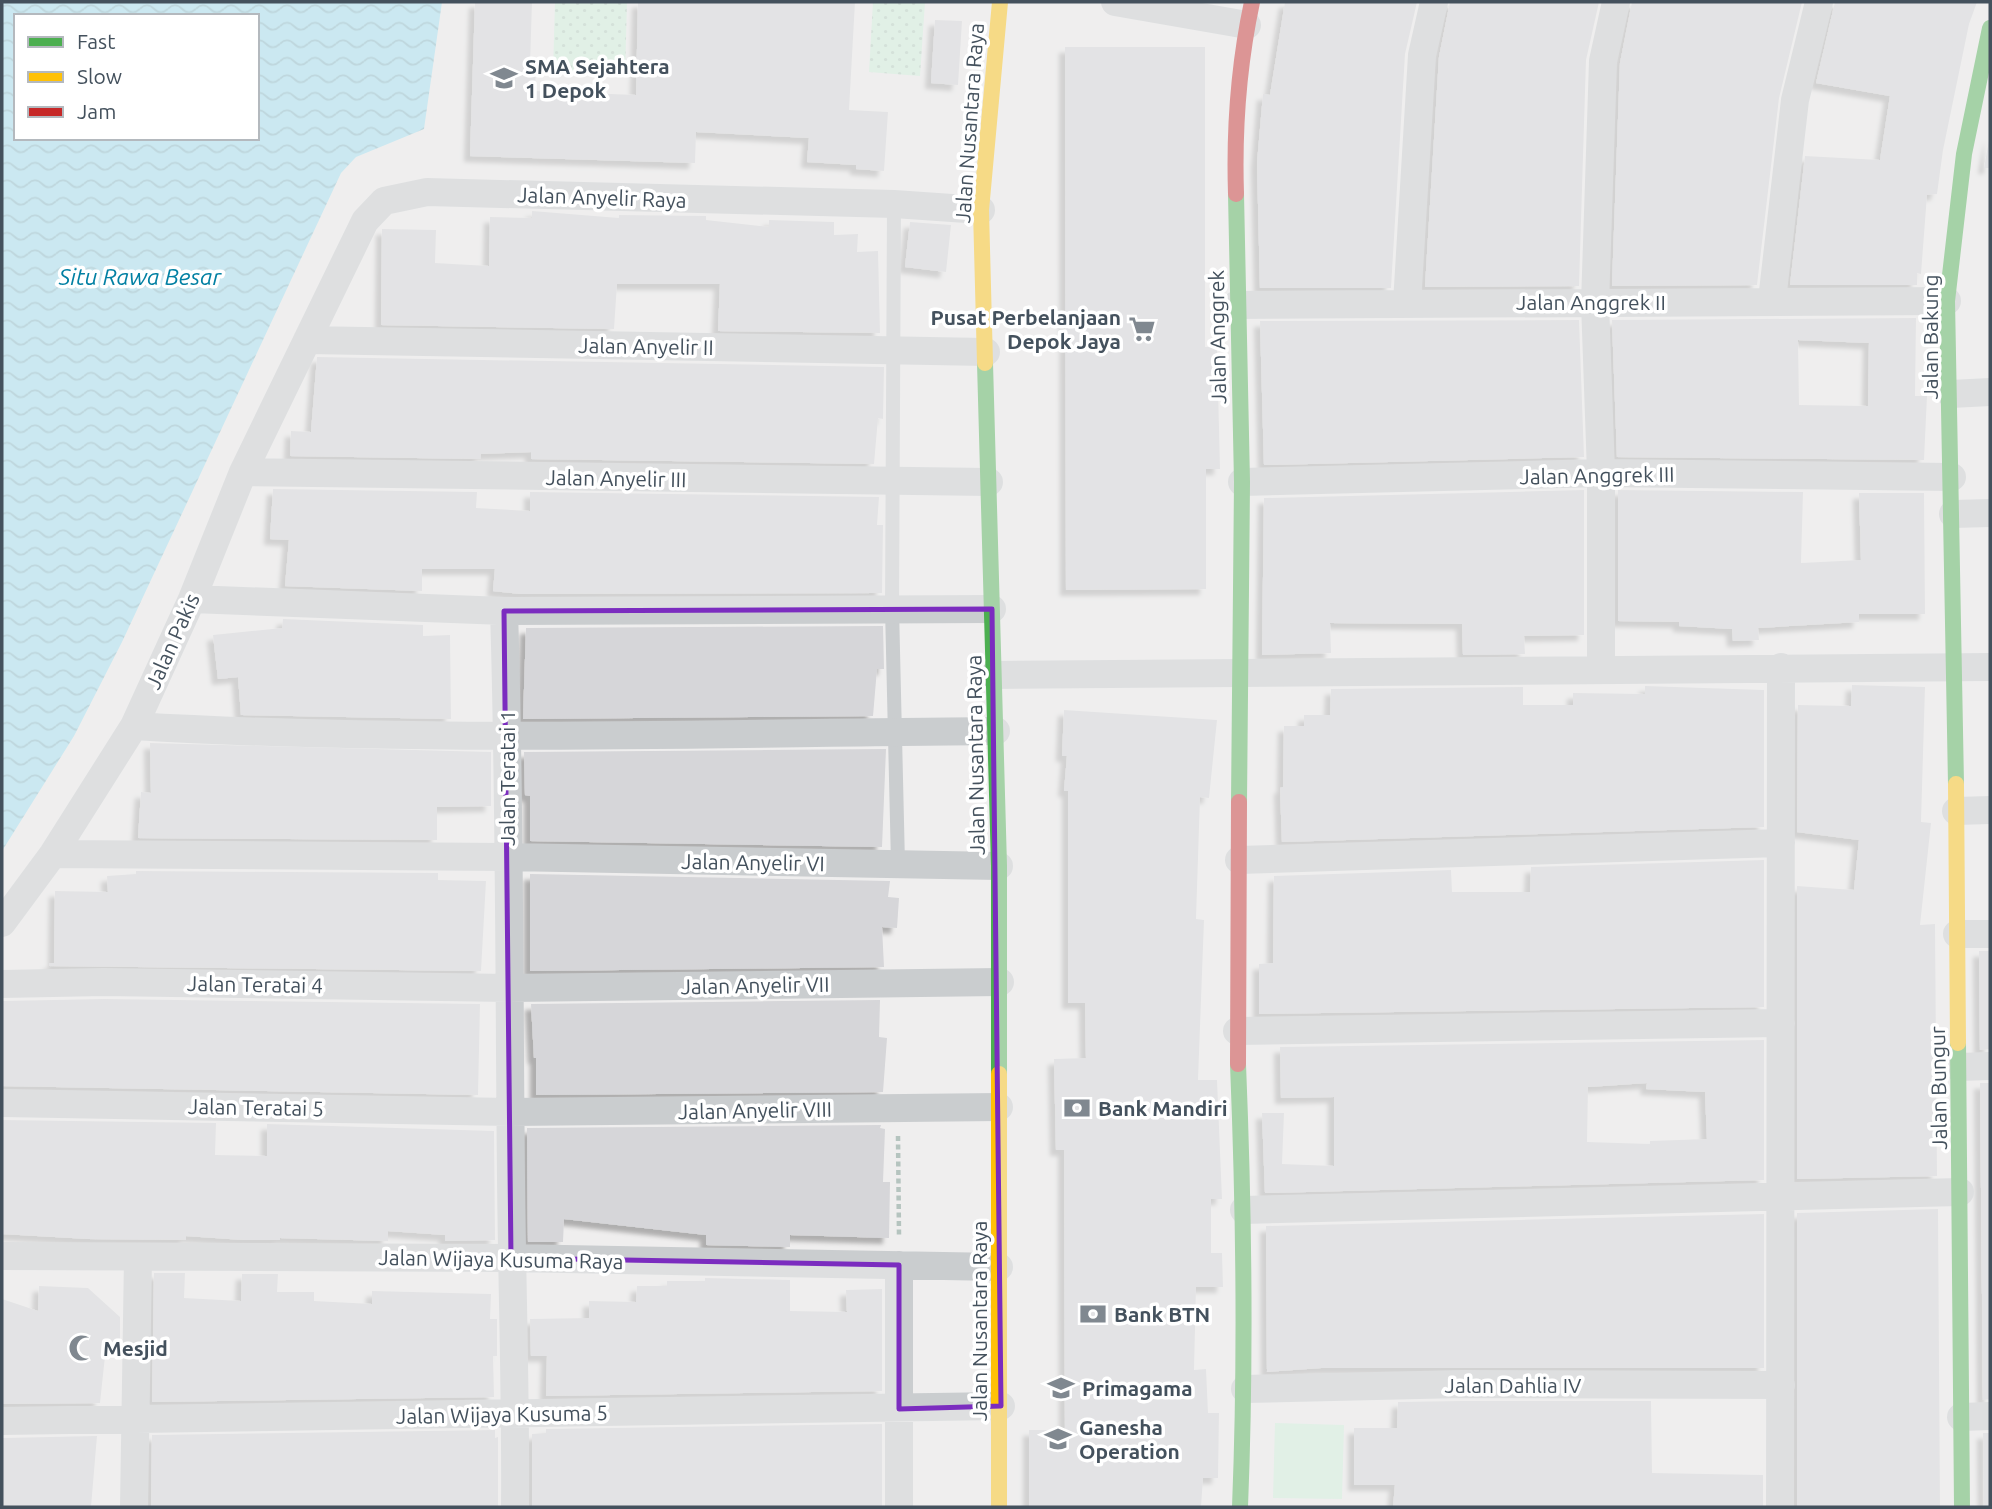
<svg xmlns="http://www.w3.org/2000/svg" width="1992" height="1509" font-family="Ubuntu,sans-serif">
<style>
.grass{fill:url(#grass-dots)}
.garden{fill:#d0f1dc}
.water{fill:url(#water-waves);fill-rule:evenodd}
.building{fill:#d6d6d9;fill-rule:evenodd;filter:url(#shadow)}
.lines{fill:none;stroke-linecap:round;stroke-linejoin:round}
.path{stroke:#b5c4bf;stroke-width:4.5;stroke-dasharray:5 3.5;stroke-linecap:butt}
.lane{stroke:#cacdcf;stroke-width:14}
.street{stroke:#cacdcf;stroke-width:28}
.fast{stroke:#4caf50;stroke-width:16}
.slow{stroke:#ffc107;stroke-width:16}
.jam{stroke:#c62828;stroke-width:16}
.marked{fill:none;stroke:#7b2cbf;stroke-width:5;stroke-linejoin:round}
.labels{text-anchor:middle;dominant-baseline:central;stroke-width:7;stroke-linejoin:round;paint-order:stroke}
.poi-label{font-size:21px;font-weight:bold;fill:#44515d;stroke:#fff;text-anchor:start}
.street-label{font-size:21px;fill:#44515d;stroke:#fff}
.water-label{font-size:23px;font-style:italic;fill:#0280a3;stroke:#fff}
</style>
<defs>
<pattern id="grass-dots" width="8" height="8" patternUnits="userSpaceOnUse" patternTransform="scale(1.75)"><rect width="8" height="8" fill="#d0f1dc"/><path d="M2 2h.1M6 6h.1" fill="none" stroke="#b4d0bf" stroke-width="1.8" stroke-linecap="round"/></pattern>
<pattern id="water-waves" width="16" height="10" patternUnits="userSpaceOnUse" patternTransform="scale(1.75)"><rect width="16" height="10" fill="#a0e1f3"/><path d="M0 5q4-4 8 0t8 0" fill="none" stroke="#84b9c8"/></pattern>
<filter id="shadow"><feDropShadow dx="-6" dy="6" stdDeviation="2" flood-color="#0004"/></filter>
</defs>
<rect width="100%" height="100%" fill="#efeeee"/>
<path class="grass" d="M555 2H627L625 77 553 72Z
M873 2H925L920 76 869 72Z"/>
<path class="garden" d="M1275 1423 1344 1425 1342 1499 1273 1498Z"/>
<path class="water" d="M2 2H442L424 129 356 157 341 173 122 642 74 736 2 851ZM16 16H257V138H16Z"/>
<path class="building" d="M475 2H532L530 65H536L535 91 636 95 638 2H855L849 110 888 112 884 171 856 169V165L807 162 809 138 696 132 695 163 470 156Z
M1285 2H1417L1405 54 1391 288H1260L1257 163 1263 94 1270 95Z
M1450 2H1599L1586 60 1579 286 1425 287 1439 57Z
M1632 2H1802L1779 98 1757 285 1612 286 1620 63Z
M1835 2H1977L1969 24 1943 150 1937 194 1927 195 1921 274 1917 273V285H1790L1805 156 1880 160 1890 96 1816 83Z
M935 20 962 21 958 85 931 83Z
M1065 47H1205V347H1217L1220 469H1206V589L1066 590Z
M1990 135V168H1984Z
M532 211 619 218V215L706 216V220L769 227V220L834 222V235L858 234 857 252 878 251 880 333 718 331 720 284H617L614 329 381 325 382 229 436 230 435 263 489 266 490 217 532 218Z
M910 222 951 225 946 272 905 267Z
M1916 318 1915 396H1927L1924 460 1617 457 1612 320ZM1798 340 1869 343 1868 406 1799 405Z
M1579 320 1584 457 1264 465 1260 321Z
M317 357 884 367 883 419 878 418 874 464 531 459V452L481 454 480 459 290 456 291 431 311 432Z
M273 489 477 492 476 508 530 511V492L879 497 877 525H883L882 593 520 594 493 591 495 569H422V591L285 586 289 540 270 539Z
M1584 490V635L1524 636 1525 654 1463 655 1462 624 1330 623 1331 653 1262 655 1264 498Z
M1618 490 1803 492 1801 563 1861 560 1859 493H1924L1925 614H1859V622L1758 628 1759 640 1733 641 1732 629 1679 626V622L1618 621Z
M283 619 423 625V636L450 635 451 719 241 715 238 677 218 679 213 635 282 628Z
M883 626 884 669H877L873 716 523 719 526 628Z
M1852 685 1925 687 1921 822 1931 823 1920 925 1935 924 1937 1176 1797 1179V886L1854 890 1859 840 1797 832 1798 705 1851 706Z
M1645 686 1764 690V827L1282 842 1280 788 1283 787 1284 726H1304V715H1330L1331 689 1523 687V705H1573V693L1645 694Z
M1064 710 1217 720 1209 798 1200 797 1196 919 1204 920 1198 1080H1217L1222 1199H1211V1253H1222L1223 1287H1196L1194 1370 1206 1369 1208 1413H1219L1218 1478H1203L1201 1507H1029V1430H1065L1064 1150H1056L1054 1059 1086 1058 1085 1003H1068V791H1064L1067 756H1062Z
M150 743 491 752V806L437 807V840L138 838 141 792 151 793Z
M886 749 882 847 530 841V796L525 795 524 752Z
M1764 860V1007L1259 1014V964L1273 963 1274 876 1451 870 1452 892H1530L1531 867Z
M136 871 438 873V880L486 881 481 971 49 966V963H54L55 891 108 892 107 876 136 874Z
M530 874 890 881 888 897 899 898 897 928 882 927 884 967 530 971Z
M1979 951H1990V1049L1980 1050Z
M104 999 480 1004 478 1095 2 1086V1001Z
M880 1000 879 1037 887 1038 883 1092 536 1095V1058H534L531 1004Z
M1764 1040V1180L1265 1193 1262 1113H1284L1282 1164 1334 1166V1097L1281 1098 1280 1047ZM1647 1083 1646 1089 1705 1092 1707 1139 1650 1141V1144L1587 1142 1588 1087Z
M1980 1083H1990V1399L1983 1400Z
M2 1120 216 1123 215 1155 267 1156V1124L494 1131 495 1240 445 1241V1235L388 1231V1241L280 1238V1240H244L186 1236V1240L89 1239 2 1234Z
M881 1125 880 1128 885 1129 883 1182H890L889 1238 790 1235V1247L706 1245V1235L564 1219 563 1242H528L527 1128Z
M1938 1209 1940 1507H1797V1213Z
M1764 1214V1368H1321L1267 1372 1266 1226Z
M154 1273H185L184 1298 241 1301 242 1274H278L277 1292H314V1301L372 1304V1291L491 1294 490 1319H497V1356H493L494 1397 152 1402Z
M705 1278 790 1280V1311L847 1312 846 1290 882 1289V1391L546 1396 547 1356H531L530 1319 589 1318V1301L636 1302 637 1286H667V1281H705Z
M39 1286 88 1288 120 1317V1348L106 1347 100 1403 2 1404V1299L38 1311Z
M1462 1401H1651L1652 1473 1763 1475V1507H1393L1395 1485H1354V1428H1397L1398 1402Z
M882 1424V1507H532V1434L546 1433V1429Z
M495 1430V1438L498 1437V1507H151L152 1435Z
M1983 1433H1990V1507H1984Z
M97 1436 91 1507H2V1438Z"/>
<g class="lines">
<path class="path" d="M898 1136 899 1236"/>
<path class="lane" d="M894 204 892 608 898 864"/>
<path class="street" d="M1115 2 1247 25
M1772 300 1795 100 1819 2
M1407 303 1422 55 1434 2
M1236 305 1947 301
M307 340 986 352
M1951 394 1990 392
M243 472 989 482
M1242 482 1601 473 1952 477
M1953 514 1990 513
M192 599 504 611 992 609
M504 611C510 800 509 989 511 1178 512 1288 516 1398 515 1507
M1601 669V473L1595 303 1603 61 1616 2
M994 675 1990 667
M134 726C420 743 709 733 996 731
M1956 811 1990 810
M53 854 507 857 999 866
M1239 860 1781 843
M2 923 53 854 134 726 192 599 243 472 365 221 384 201 427 192 894 204 981 210
M1957 934H1990
M2 984 104 982 509 988 1000 982
M1237 1031 1781 1023
M1958 1067 1990 1066
M2 1103 510 1112 999 1107
M1244 1210 1960 1192
M2 1256 511 1258 999 1267
M899 1265V1507
M1245 1389 1462 1384 1781 1385
M1961 1417 1990 1416
M2 1421 1001 1406
M134 1507 138 1257
M1780 1507 1781 667"/>
<path class="fast" d="M1236 194 1242 482 1239 802
M985 363 999 866V1074
M1956 784 1947 301 1964 154 1990 28
M1958 1043 1962 1507
M1238 1064C1244 1212 1246 1359 1240 1507"/>
<path class="slow" d="M985 363 981 210 1000 2
M1956 784 1958 1043
M999 1074V1507"/>
<path class="jam" d="M1236 194C1234 132 1239 63 1252 2
M1238 1064 1239 802"/>
</g>
<path d="M0 0H1992V1509H0ZM992 609 1001 1406 899 1409V1265L511 1258 504 611Z" fill="#efeeee" fill-opacity=".55" fill-rule="evenodd"/>
<path class="marked" d="M992 609 1001 1406 899 1409V1265L511 1258 504 611Z"/>
<defs>
<g id="school-bare" transform="scale(2.1)"><path d="M0-5L7-2L0 1L-7-2ZM-4 1L0 2.5L4 1V4Q0 6-4 4Z" fill="#808890" stroke="#fff" stroke-width="2.5" paint-order="stroke"/></g>
<g id="supermarket-bare" transform="scale(2.1)"><path d="M-6-5.5h2.5l.6 2H6L4.5 2H-2.5L-4.4-4H-6ZM-1.5 3.2a1.3 1.3 0 1 0 .1 0ZM3 3.2a1.3 1.3 0 1 0 .1 0Z" fill="#808890" stroke="#fff" stroke-width="2.5" paint-order="stroke"/></g>
<g id="bank-bare" transform="scale(2.1)"><path d="M-6-4H6V4H-6ZM0-2.3a2.3 2.3 0 1 0 0 4.6a2.3 2.3 0 1 0 0-4.6Z" fill="#808890" stroke="#fff" stroke-width="2.5" paint-order="stroke"/></g>
<g id="mosque-bare" transform="scale(2.1)"><path d="M3.5-4.9A6 6 0 1 0 3.5 4.9A5 5 0 1 1 3.5-4.9Z" fill="#808890" stroke="#fff" stroke-width="2.5" paint-order="stroke"/></g>
</defs>
<g fill-rule="evenodd">
<use href="#school-bare" x="504" y="78"/>
<use href="#supermarket-bare" x="1142" y="329"/>
<use href="#bank-bare" x="1077" y="1108"/>
<use href="#bank-bare" x="1093" y="1314"/>
<use href="#mosque-bare" x="82" y="1348"/>
<use href="#school-bare" x="1061" y="1388"/>
<use href="#school-bare" x="1058" y="1439"/>
</g>
<g class="labels">
<g class="poi-label">
<text x="525" y="66">SMA Sejahtera<tspan x="525" dy="24">1 Depok</tspan></text>
<text x="1121" y="317" text-anchor="end">Pusat Perbelanjaan<tspan x="1121" dy="24">Depok Jaya</tspan></text>
<text x="1098" y="1108">Bank Mandiri</text>
<text x="1114" y="1314">Bank BTN</text>
<text x="103" y="1348">Mesjid</text>
<text x="1082" y="1388">Primagama</text>
<text x="1079" y="1427">Ganesha<tspan x="1079" dy="24">Operation</tspan></text>
</g>
<g class="street-label">
<text transform="translate(969 123) rotate(-86)">Jalan Nusantara Raya</text>
<text transform="translate(602 197) rotate(2)">Jalan Anyelir Raya</text>
<text x="1591" y="302">Jalan Anggrek II</text>
<text transform="translate(1217 337) rotate(-91)">Jalan Anggrek</text>
<text transform="translate(1930 337) rotate(-90)">Jalan Bakung</text>
<text transform="translate(646 346) rotate(1)">Jalan Anyelir II</text>
<text transform="translate(1597 475) rotate(-1)">Jalan Anggrek III</text>
<text transform="translate(616 478) rotate(1)">Jalan Anyelir III</text>
<text transform="translate(172 641) rotate(-66)">Jalan Pakis</text>
<text transform="translate(975 755) rotate(-91)">Jalan Nusantara Raya</text>
<text transform="translate(507 778) rotate(-90)">Jalan Teratai 1</text>
<text transform="translate(753 862) rotate(1)">Jalan Anyelir VI</text>
<text transform="translate(255 984) rotate(1)">Jalan Teratai 4</text>
<text transform="translate(755 985) rotate(-1)">Jalan Anyelir VII</text>
<text transform="translate(1938 1088) rotate(-91)">Jalan Bungur</text>
<text transform="translate(256 1107) rotate(1)">Jalan Teratai 5</text>
<text transform="translate(755 1110) rotate(-1)">Jalan Anyelir VIII</text>
<text transform="translate(501 1259) rotate(1)">Jalan Wijaya Kusuma Raya</text>
<text transform="translate(979 1321) rotate(-90)">Jalan Nusantara Raya</text>
<text x="1513" y="1385">Jalan Dahlia IV</text>
<text transform="translate(502 1414) rotate(-1)">Jalan Wijaya Kusuma 5</text>
</g>
<g class="water-label">
<text x="140" y="276">Situ Rawa Besar</text>
</g>
</g>
<rect width="1992" height="1509" fill="none" stroke="#44515d" stroke-width="7"/>
<rect x="14" y="14" width="245" height="126" fill="#ffffff" stroke="#b4b9be" stroke-width="2"/>
<rect x="28" y="37" width="35" height="10" fill="#4caf50" stroke="#b4b9be" stroke-width="2"/>
<text x="77" y="49" font-size="21" fill="#44515d">Fast</text>
<rect x="28" y="72" width="35" height="10" fill="#ffc107" stroke="#b4b9be" stroke-width="2"/>
<text x="77" y="84" font-size="21" fill="#44515d">Slow</text>
<rect x="28" y="107" width="35" height="10" fill="#c62828" stroke="#b4b9be" stroke-width="2"/>
<text x="77" y="119" font-size="21" fill="#44515d">Jam</text>
</svg>
